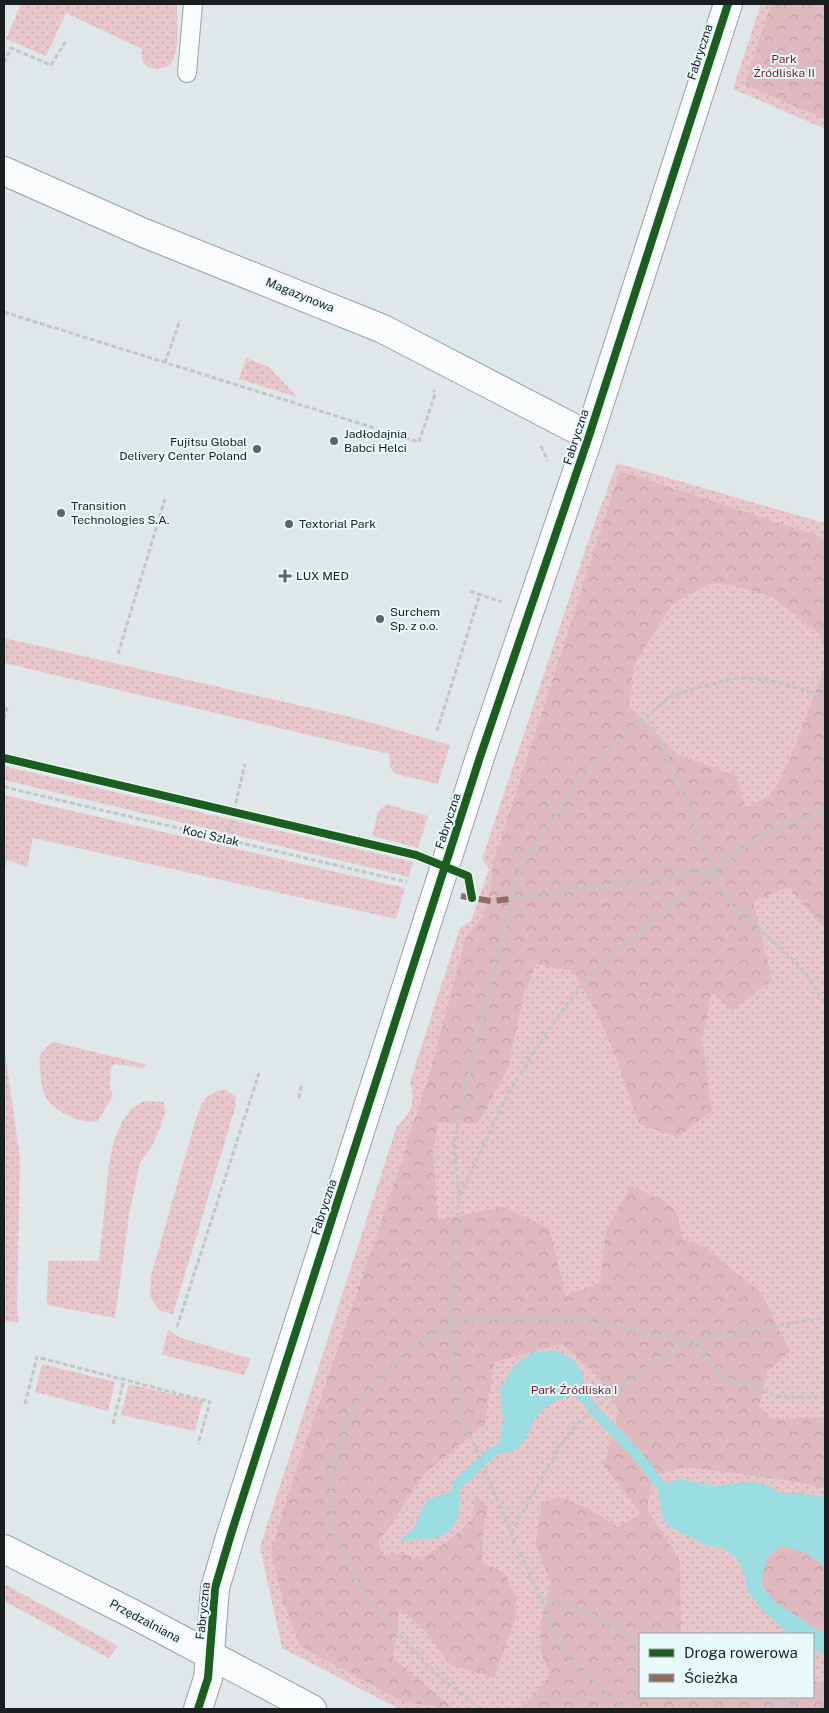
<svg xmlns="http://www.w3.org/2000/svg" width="829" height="1713" font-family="'Public Sans',sans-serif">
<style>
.green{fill:url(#green-dots);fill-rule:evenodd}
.forest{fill:url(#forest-crowns)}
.water{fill:#9bdee1}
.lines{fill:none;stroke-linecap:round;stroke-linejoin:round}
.stream{stroke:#9bdee1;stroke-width:10}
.service-casing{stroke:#9ba0a0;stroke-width:20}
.minor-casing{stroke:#9ba0a0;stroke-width:30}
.tertiary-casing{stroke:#9ba0a0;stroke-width:30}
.path{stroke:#c2c6c6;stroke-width:3;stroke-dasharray:5 2.5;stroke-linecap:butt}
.service{stroke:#fafbfc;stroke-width:18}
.minor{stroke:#fafbfc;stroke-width:28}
.tertiary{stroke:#fafbfc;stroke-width:28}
.quiet{stroke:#8d6e63;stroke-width:6;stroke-dasharray:12 6;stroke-linecap:butt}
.cycleway-casing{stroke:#e9f8f8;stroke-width:11}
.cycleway{stroke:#1b5e20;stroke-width:8}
.poi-dot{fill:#5f6565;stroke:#e9f8f8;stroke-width:2}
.labels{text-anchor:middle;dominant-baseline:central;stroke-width:4;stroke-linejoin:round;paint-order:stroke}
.street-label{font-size:12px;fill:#191f1f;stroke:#e9f8f8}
.park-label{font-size:12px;fill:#731f34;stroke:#e9f8f8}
.poi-label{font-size:12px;fill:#191f1f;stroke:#e9f8f8;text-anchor:start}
</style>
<defs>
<pattern id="green-dots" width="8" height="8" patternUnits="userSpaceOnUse" patternTransform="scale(1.25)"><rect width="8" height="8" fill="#e7c7cc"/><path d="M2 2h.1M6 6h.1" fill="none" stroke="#c6aaaf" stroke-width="1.8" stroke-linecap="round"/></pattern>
<pattern id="forest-crowns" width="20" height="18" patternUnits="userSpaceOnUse" patternTransform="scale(1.25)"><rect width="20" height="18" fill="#debac0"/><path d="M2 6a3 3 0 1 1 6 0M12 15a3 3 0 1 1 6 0" fill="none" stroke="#be9fa5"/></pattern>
</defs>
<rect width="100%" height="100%" fill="#e0e7e8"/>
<path class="green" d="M21 4H177C177 20 180 48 172 62 167 70 150 71 144 64 141 60 142 54 142 49L66 13 46 56 6 39Z
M761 4H825V129L733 89Z
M247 358 270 368 297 397 239 379 245 361Z
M617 463 825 523V1709H399L282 1648 260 1547 397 1126C412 1112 416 1102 410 1082L460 928 471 921 489 869 482 859 592 530ZM640 1634H813V1697H640Z
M4 638 355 718 450 745 438 784 395 774 390 767 389 754 4 663Z
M4 766 413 862 409 877 4 780Z
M4 795 405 888 396 919 33 838 27 867 7 860 4 876Z
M386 804 428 816 418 848 372 836 378 812Z
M54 1042 148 1065 142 1068 115 1064 111 1067 110 1088 113 1096 98 1121C81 1125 56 1112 46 1098 42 1092 38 1063 40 1056 42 1050 49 1045 54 1042Z
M4 1045 20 1158 17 1309 19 1323 4 1321Z
M225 1089 236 1097 235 1108 173 1314 160 1311 150 1297 151 1276 195 1122C203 1102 202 1095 225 1089Z
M144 1101 164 1102 165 1113 161 1126 151 1148 140 1162 129 1216 115 1318 47 1305 48 1261H99L109 1164 114 1140 122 1122 132 1108Z
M168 1330 179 1337 251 1359 244 1375 162 1355Z
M42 1364 115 1382 108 1411 35 1392Z
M129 1384 203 1401 195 1431 121 1415Z
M4 1584 118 1646 109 1658 4 1601Z"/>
<path class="forest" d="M771 4H825V119L745 85Z
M620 471 825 538V651L819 634 772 597 736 586 711 583 672 604 634 665 629 706 677 754 736 776 746 808 772 794 790 760 823 671 825 660V929L789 887 753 902 772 980 732 1011 712 991 702 1040 712 1110 678 1137 639 1124 614 1052 597 1014 573 971 536 964 523 997 508 1068 478 1123H438L433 1151 438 1220 503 1207 549 1228 566 1296 600 1282 606 1231 631 1186 666 1202 676 1211 683 1239 705 1247 761 1293 790 1351 767 1372 759 1406 773 1419 823 1417 825 1418V1489L799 1482 687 1467 652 1475 647 1509 680 1561 681 1631 680 1634H640V1697H813V1681L825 1683V1709H518L531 1698 550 1675 541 1652 540 1626 551 1582 536 1545 541 1504 559 1496 592 1511 618 1527 641 1513 604 1466 619 1410 593 1371 562 1344 494 1362 485 1424 425 1473 379 1542 382 1556 398 1553 421 1559 450 1540 473 1518 475 1496 488 1506 482 1538V1562L504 1573 516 1597 515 1620 494 1678 451 1665 424 1630 400 1608 393 1658 454 1709 404 1702 300 1646 284 1604 271 1552 289 1492 404 1155 409 1135 429 1077 466 937 484 915 491 886 492 867Z
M782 1545 807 1553 825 1567V1632L817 1630 773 1601 761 1583 767 1557Z"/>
<path class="water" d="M552 1350C559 1353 569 1356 574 1361 584 1371 586 1384 578 1394 562 1396 544 1405 535 1419 529 1430 527 1442 516 1449 510 1453 500 1453 493 1455L491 1447 499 1443 503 1422 500 1389 512 1368 532 1353Z
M679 1479 717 1486 749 1482 765 1484 780 1493H798L825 1497V1567L807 1553 782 1546 767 1557 761 1583 773 1601 817 1630 825 1632V1654L813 1649V1634H790L765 1613 747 1591 744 1573 735 1557 721 1548 708 1546 668 1526 662 1515 658 1494 661 1486Z
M456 1484 459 1486C461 1514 459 1536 426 1539 417 1540 408 1539 399 1541 402 1535 410 1534 414 1528 419 1520 420 1506 429 1500 441 1493 448 1498 456 1484Z"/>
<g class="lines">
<path class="stream" d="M580 1393 599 1416 638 1456 661 1486
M457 1485 492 1452"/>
<g class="service-casing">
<path id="service" d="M187 73 193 4"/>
</g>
<g class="minor-casing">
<path id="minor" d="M4 171 144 233 383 329 589 436
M198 1709 208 1678 215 1588 231 1534 480 757 589 436 728 4"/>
</g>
<g class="tertiary-casing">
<path id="tertiary" d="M4 1549 133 1614 312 1709"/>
</g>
<path class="path" d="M4 63 11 48 51 65 66 41
M4 312 419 442 435 394 434 390
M165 363 180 320
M541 446 548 461
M470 591 501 602
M118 654 165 499
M4 719 7 707
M641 719 656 732 715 871
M437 731 480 594
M4 787 407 882
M227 840 245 764
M511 899 715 871 719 886 730 903 792 958 807 975 825 1004
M299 1098 302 1083
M459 1194 454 1142 474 1052 511 899 523 863 577 782 602 753 671 696 703 686 740 678 769 680 825 696
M177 1327 259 1073
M25 1404 37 1357 210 1402 198 1444
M113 1424 124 1379
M511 1533 561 1444 579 1422 613 1393 666 1354 693 1341 722 1377 783 1397H825
M540 1598 581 1610 640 1642
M759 1697 798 1709
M481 1709 438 1676 367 1600 332 1530 330 1477 352 1409 405 1351 451 1324 481 1319H567L693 1341 825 1317
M625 1709 564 1651 511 1533 460 1411 455 1380 451 1324 459 1197 509 1092 549 1029 584 982 626 943 740 850 767 832 798 819 825 812"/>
<use href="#service" class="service"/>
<use href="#minor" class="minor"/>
<use href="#tertiary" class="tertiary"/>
<path class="quiet" d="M461 896 491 901 511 899"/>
<g class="cycleway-casing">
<path id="cycleway" d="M4 758 416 855 468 876 472 898
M198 1709 208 1678 215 1588 231 1534 480 757 589 436 728 4"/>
</g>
<use href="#cycleway" class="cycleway"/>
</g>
<g class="poi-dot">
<circle cx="334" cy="441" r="5"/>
<circle cx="257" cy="449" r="5"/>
<circle cx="61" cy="513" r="5"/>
<circle cx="289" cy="524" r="5"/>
<path d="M282.5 568.5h5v5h5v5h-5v5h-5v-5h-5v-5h5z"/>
<circle cx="380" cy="619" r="5"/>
</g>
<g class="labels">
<g class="street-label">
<text transform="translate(700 52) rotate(-72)">Fabryczna</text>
<text transform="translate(300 295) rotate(22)">Magazynowa</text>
<text transform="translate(576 437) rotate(-72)">Fabryczna</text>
<text transform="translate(448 821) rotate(-72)">Fabryczna</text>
<text transform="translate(211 836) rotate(13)">Koci Szlak</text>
<text transform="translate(324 1207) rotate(-72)">Fabryczna</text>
<text transform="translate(203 1611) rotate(-84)">Fabryczna</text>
<text transform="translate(145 1621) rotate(28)">Przędzalniana</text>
</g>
<g class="park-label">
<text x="784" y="59">Park<tspan x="784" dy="14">Źródliska II</tspan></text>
<text x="574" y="1390">Park Źródliska I</text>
</g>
<g class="poi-label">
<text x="344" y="434">Jadłodajnia<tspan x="344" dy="14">Babci Helci</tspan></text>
<text x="247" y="442" text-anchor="end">Fujitsu Global<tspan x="247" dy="14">Delivery Center Poland</tspan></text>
<text x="71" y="506">Transition<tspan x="71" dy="14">Technologies S.A.</tspan></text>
<text x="299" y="524">Textorial Park</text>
<text x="296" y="576">LUX MED</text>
<text x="390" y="612">Surchem<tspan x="390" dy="14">Sp. z o.o.</tspan></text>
</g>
</g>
<rect width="829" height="1713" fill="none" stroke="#191f1f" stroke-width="10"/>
<rect x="639" y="1633" width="175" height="65" fill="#e9f8f8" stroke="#96a1a1"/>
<rect x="649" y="1649" width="25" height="8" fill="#1b5e20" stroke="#96a1a1"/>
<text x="684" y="1658" font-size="15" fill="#191f1f">Droga rowerowa</text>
<rect x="649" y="1674" width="25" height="8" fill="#8d6e63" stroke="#96a1a1"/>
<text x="684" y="1683" font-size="15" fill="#191f1f">Ścieżka</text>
</svg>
